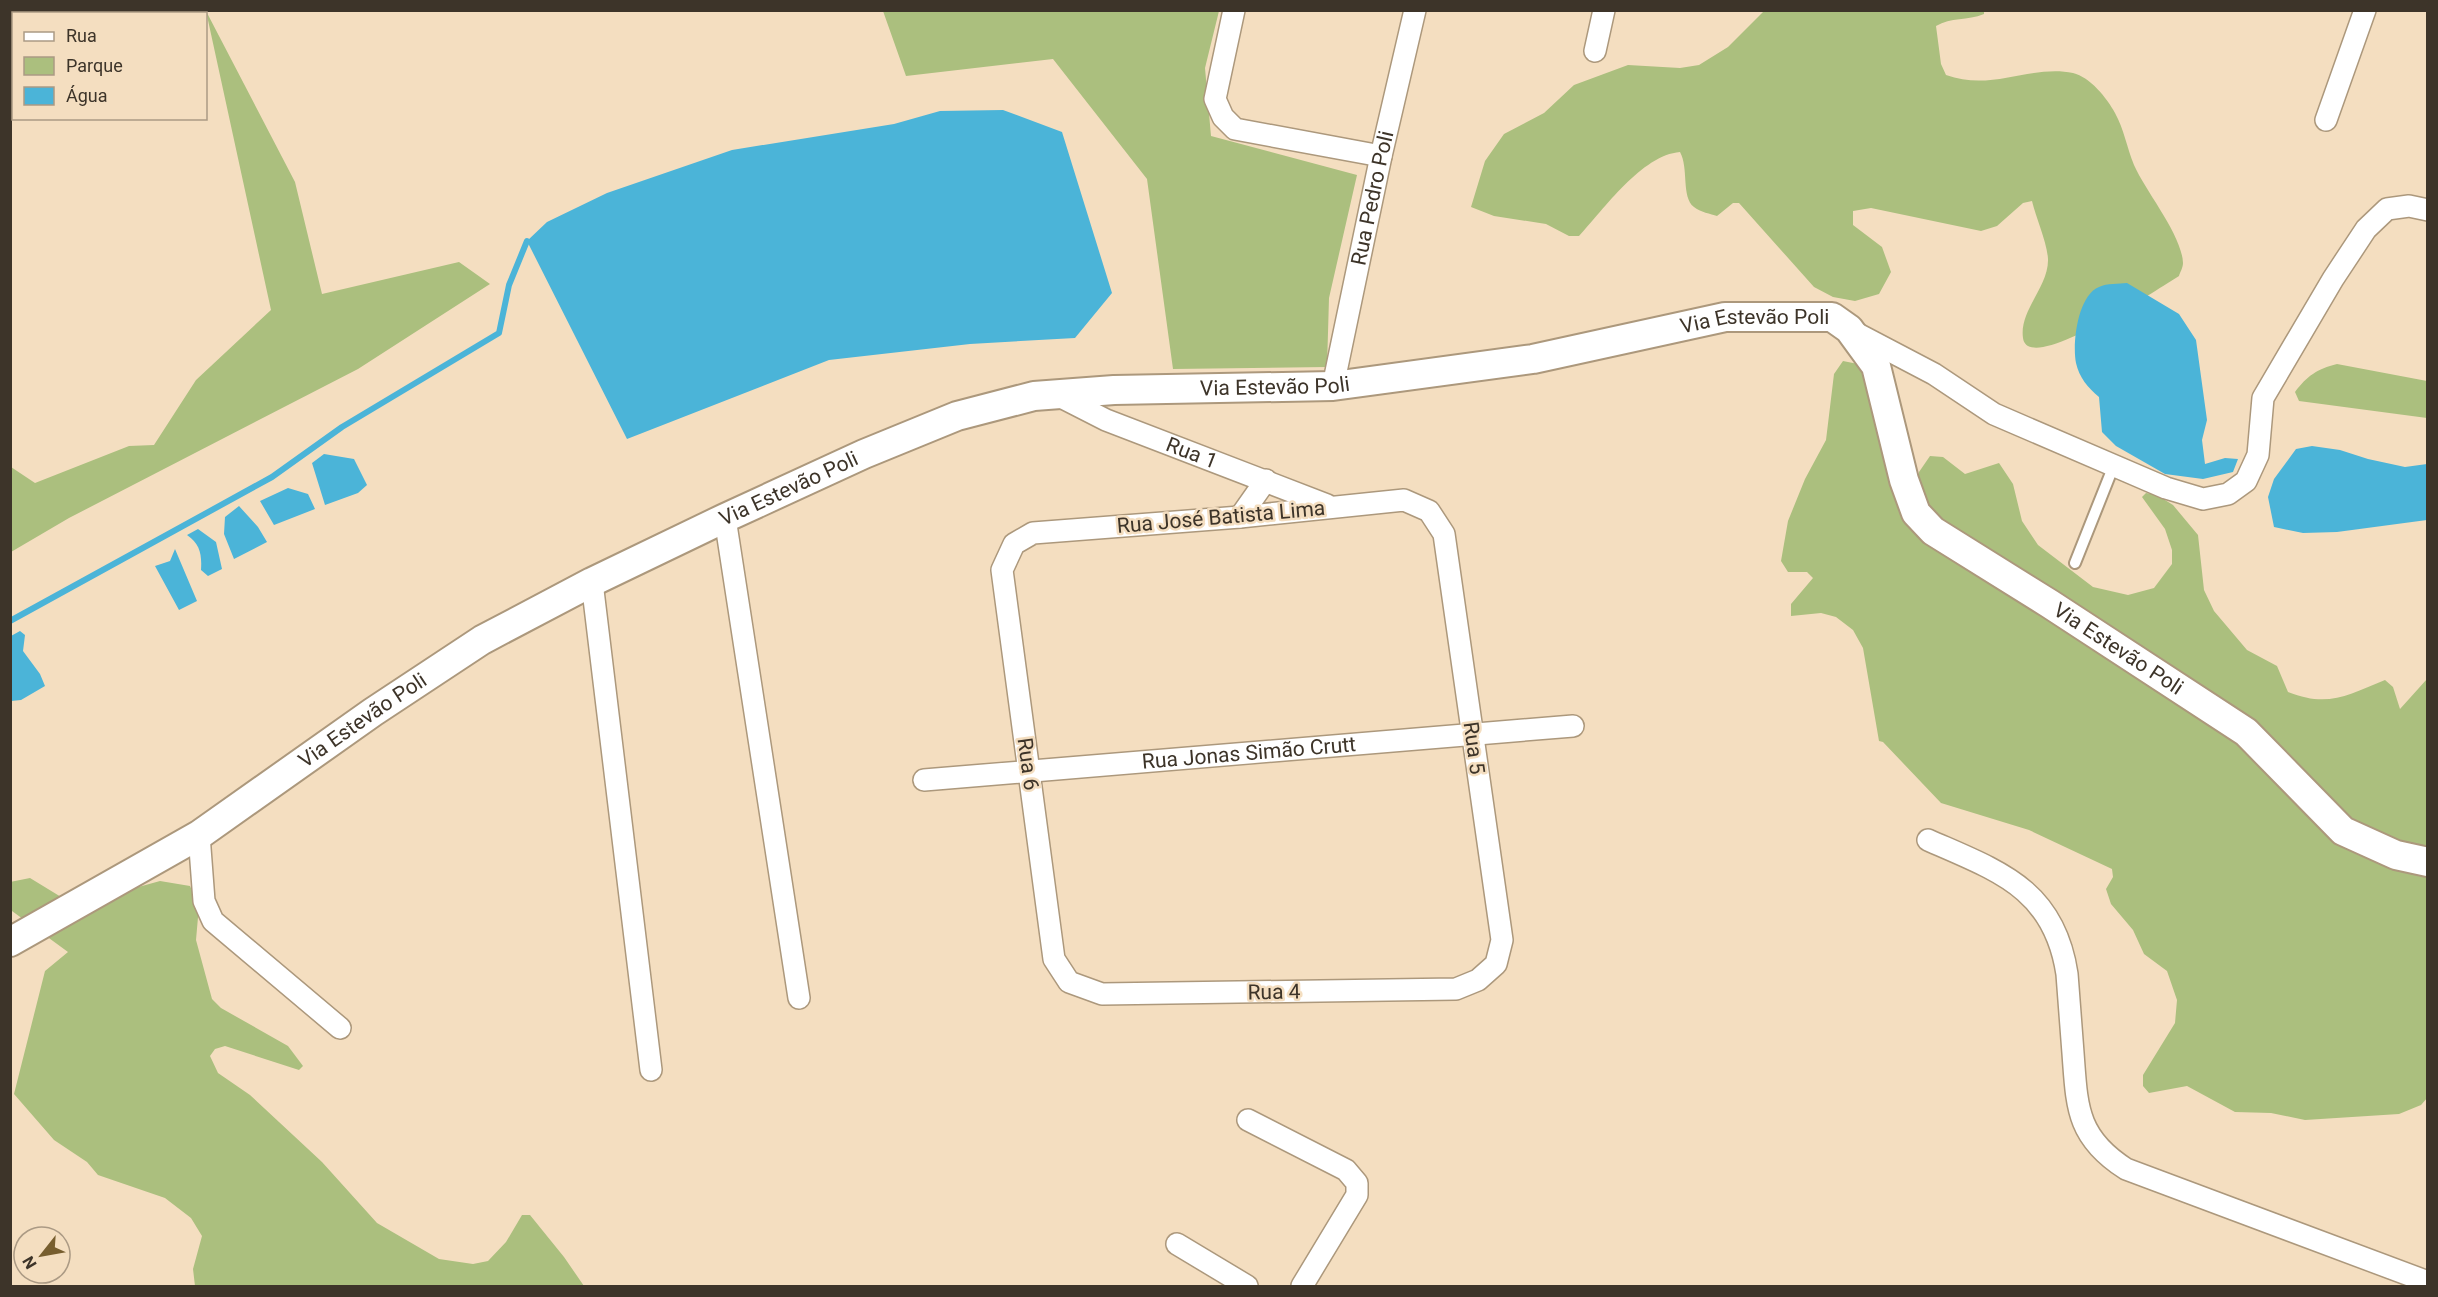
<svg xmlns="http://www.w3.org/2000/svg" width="2438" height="1297" font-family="Roboto,sans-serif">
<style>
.green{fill:#abbf7e}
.water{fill:#4bb4d8}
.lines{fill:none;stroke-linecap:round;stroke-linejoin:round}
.stream{stroke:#4bb4d8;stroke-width:6}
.service-casing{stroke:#ac987c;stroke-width:14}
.minor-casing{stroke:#ac987c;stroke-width:24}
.secondary-casing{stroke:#ac987c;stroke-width:32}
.service{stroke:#fff;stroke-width:10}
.minor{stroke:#fff;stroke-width:21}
.secondary{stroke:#fff;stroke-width:28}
.labels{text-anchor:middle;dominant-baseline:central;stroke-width:5;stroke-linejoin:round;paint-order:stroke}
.street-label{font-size:21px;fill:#3d3429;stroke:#f4dec0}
</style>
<rect width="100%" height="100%" fill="#f4dec0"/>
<path class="green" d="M206 11 295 182 322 294 459 262 490 284 358 369 69 518 11 552V467L35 483 129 446 154 445 196 380 271 310Z
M883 11H1219L1205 68 1211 136 1357 175 1329 298 1327 367 1173 369 1147 179 1053 59 906 76Z
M1764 11H1984V14C1967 21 1951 17 1936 26L1941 64 1946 75C1992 92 2032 64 2073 73 2090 77 2107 98 2115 113 2124 129 2127 148 2134 165 2146 192 2182 235 2183 263 2183 268 2180 272 2179 276 2162 286 2028 377 2023 338 2019 310 2049 287 2048 259 2047 242 2036 218 2032 201L2023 203 1997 226 1981 231 1871 208 1853 211V225L1882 247 1891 272 1879 294 1855 301 1833 297 1814 287 1739 203H1733L1717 216C1711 214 1700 212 1694 207 1681 197 1689 168 1680 152 1642 155 1604 209 1579 236H1569L1546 224 1494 216 1471 207 1485 161 1504 134 1544 113 1574 85 1628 65 1680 68 1699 65 1728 47Z
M1843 361 1868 366 1919 506V472L1930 456 1943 457 1965 474 1999 463 2013 484 2022 521 2038 545 2093 587 2128 595 2154 588 2172 564V550L2165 529 2142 497 2146 493 2157 495 2173 505 2198 535 2204 590 2214 611 2247 650 2277 666 2288 692C2328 708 2348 695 2385 680L2393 687 2400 709 2427 679 2428 1097 2421 1105 2399 1114 2305 1120 2271 1113 2235 1112 2187 1086 2149 1093 2143 1086V1075L2175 1023 2177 1000 2167 971 2144 954 2133 930 2111 904 2106 889 2113 877 2112 869 2029 830 1941 803 1883 742 1879 741 1863 648 1853 630 1836 617 1821 613 1791 616V604L1813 578 1807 572H1788L1781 561 1788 521 1805 479 1826 440 1834 374Z
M2337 364 2427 381V418L2299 401 2295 392C2307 376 2317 369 2337 364Z
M30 878 66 900 81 903 160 881 190 886 199 906 196 940 212 999 221 1008 288 1046 303 1066 299 1070 225 1046 215 1049 210 1056 218 1073 250 1095 322 1162 377 1223 439 1259 473 1264 488 1261 506 1242 522 1215H530L564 1257 584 1286H195L193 1269 202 1236 191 1218 165 1198 98 1175 87 1162 54 1140 14 1094 45 971 68 952 12 911 10 882Z"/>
<path class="water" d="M1003 110 1062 132 1112 293 1075 338 970 344 829 360 627 439 527 241 547 222 607 193 732 150 894 124 940 111Z
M2127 283 2179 314 2196 340 2207 420 2202 440 2205 464 2225 458 2238 459 2233 472 2203 479 2165 474 2116 446 2102 432 2099 397C2088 388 2079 377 2076 363 2072 343 2078 295 2099 287 2107 283 2119 284 2127 283Z
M2312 446 2340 450 2368 459 2405 467 2427 464V520L2337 532 2303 533 2274 527 2268 497 2274 479 2296 449Z
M324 454 354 459 367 485 358 493 325 505 312 463Z
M288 488 308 494 315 509 274 525 260 501Z
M239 506 258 527 267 542 234 559 224 534 225 517Z
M198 529 216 542 222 569 208 576 201 570C202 554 200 544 187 535Z
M175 549 197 601 179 610 155 566 170 561Z
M20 631 25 635 23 651 40 674 45 686 21 700 11 701V636Z"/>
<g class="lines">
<path class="stream" d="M10 621 272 477 342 427 499 333 509 285 527 241"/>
<g class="service-casing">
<path id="service" d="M2075 563 2114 465"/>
</g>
<g class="minor-casing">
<g id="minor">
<path d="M1234 10 1215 99 1223 117 1235 129 1381 156"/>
<path d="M1595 51 1604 10"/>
<path d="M2326 120 2365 10"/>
<path d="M1852 331 1934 374 1994 414 2166 488 2203 499 2228 494 2246 481 2258 455 2263 398 2333 279 2366 229 2387 209 2409 206 2428 210"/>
<path id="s1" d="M1333 386 1381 156 1415 10"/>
<path id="s2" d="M1057 395 1106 420 1327 505"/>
<path d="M1404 500 1429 511 1444 534 1502 940 1496 964 1478 980 1456 989 1102 994 1069 982 1054 959 1002 570 1014 544 1033 533 1240 517Z"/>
<path d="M1240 517 1266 480"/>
<path d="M725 518 799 998"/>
<path d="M592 582 651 1070"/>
<path id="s3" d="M924 780 1573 726"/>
<path d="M199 835 204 901 213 921 340 1028"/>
<path d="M1928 840C1998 871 2054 888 2067 974 2069 1000 2071 1027 2073 1053 2077 1106 2076 1137 2126 1169L2428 1282"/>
<path d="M1248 1120 1346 1170 1357 1183V1195L1302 1286"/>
<path d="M1177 1244 1247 1286"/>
</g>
</g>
<g class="secondary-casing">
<g id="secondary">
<path id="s4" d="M10 942 199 835 373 712 482 640 592 582 725 518 864 454 957 416 1034 396 1114 390 1333 386 1533 359 1725 317H1832L1849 329 1876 366 1904 480 1916 513 1933 531 2050 604 2246 732 2343 831 2396 855 2428 862"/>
</g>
</g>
<use href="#service" class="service"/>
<use href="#minor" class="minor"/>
<use href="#secondary" class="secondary"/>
</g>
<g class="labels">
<g class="street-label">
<text stroke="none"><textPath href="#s1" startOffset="192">Rua Pedro Poli</textPath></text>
<text stroke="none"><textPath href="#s4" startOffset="1893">Via Estevão Poli</textPath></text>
<text stroke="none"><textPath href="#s4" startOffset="1407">Via Estevão Poli</textPath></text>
<text stroke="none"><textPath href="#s2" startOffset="147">Rua 1</textPath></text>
<text stroke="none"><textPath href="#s4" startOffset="903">Via Estevão Poli</textPath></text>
<text transform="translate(1221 517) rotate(-5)">Rua José Batista Lima</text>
<text stroke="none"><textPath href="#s4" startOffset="2434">Via Estevão Poli</textPath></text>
<text stroke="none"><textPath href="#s4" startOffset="417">Via Estevão Poli</textPath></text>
<text transform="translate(1474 748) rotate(82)">Rua 5</text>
<text stroke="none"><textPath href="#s3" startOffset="326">Rua Jonas Simão Crutt</textPath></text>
<text transform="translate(1028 764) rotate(82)">Rua 6</text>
<text transform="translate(1274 992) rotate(-1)">Rua 4</text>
</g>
</g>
<rect width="2438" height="1297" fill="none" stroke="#3d3429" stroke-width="24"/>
<rect x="12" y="12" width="195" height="108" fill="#f4dec0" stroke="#ab9a84" stroke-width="1.5"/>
<rect x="24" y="32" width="30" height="9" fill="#ffffff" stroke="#ab9a84" stroke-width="1.5"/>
<text x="66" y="42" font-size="18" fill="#3d3429">Rua</text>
<rect x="24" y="57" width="30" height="18" fill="#abbf7e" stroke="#ab9a84" stroke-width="1.5"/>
<text x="66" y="72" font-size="18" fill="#3d3429">Parque</text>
<rect x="24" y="87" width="30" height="18" fill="#4bb4d8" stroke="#ab9a84" stroke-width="1.5"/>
<text x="66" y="102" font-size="18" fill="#3d3429">Água</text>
<g transform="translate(42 1255) rotate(239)"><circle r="28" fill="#f4dec0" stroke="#ab9a84" stroke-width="1.5"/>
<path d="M0-4.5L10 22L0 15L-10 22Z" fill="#775e2f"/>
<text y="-9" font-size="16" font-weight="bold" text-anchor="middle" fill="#3d3429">N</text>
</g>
</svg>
